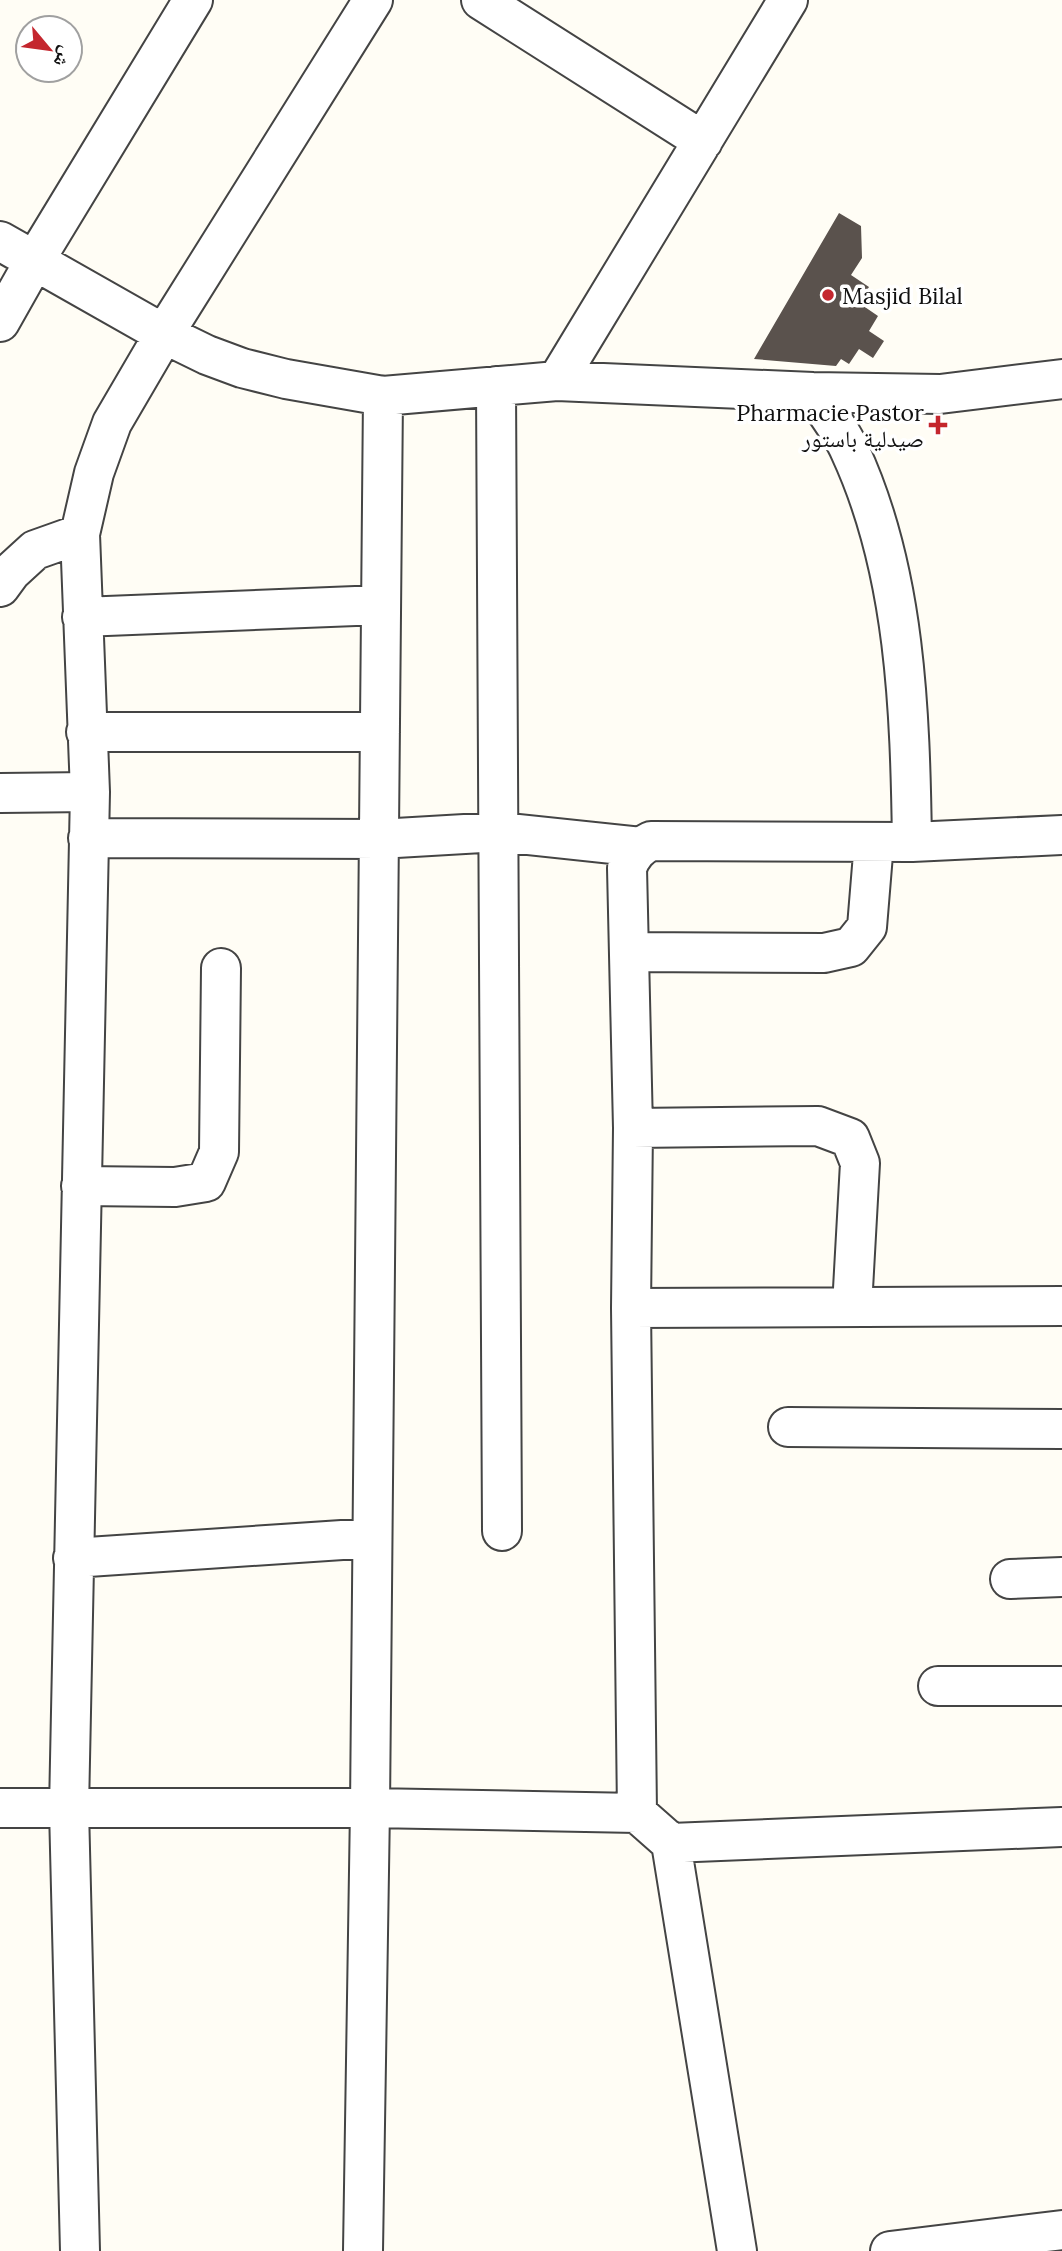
<svg xmlns="http://www.w3.org/2000/svg" width="1062" height="2251" font-family="Lora,'Noto Naskh Arabic',serif">
<style>
.building{fill:#5a524d}
.lines{fill:none;stroke-linecap:round;stroke-linejoin:round}
.minor-casing{stroke:#444;stroke-width:42}
.minor{stroke:#fff;stroke-width:38}
.poi-dot{fill:#c4262e;stroke:#fff;stroke-width:2.5}
.labels{text-anchor:middle;dominant-baseline:central;stroke-width:7;stroke-linejoin:round;paint-order:stroke}
.poi-label{font-size:23px;fill:#111;stroke:#fff;text-anchor:start}
</style>
<rect width="100%" height="100%" fill="#fffdf5"/>
<path class="building" d="M839 213 861 226 862 258 851 275 869 287 859 303 878 316 869 331 884 341 873 358 859 349 849 364 841 359 836 366 754 359Z"/>
<g class="lines">
<g class="minor-casing">
<path id="minor" d="M481 0 703 141
M0 241 164 334 207 355 242 368 286 379 383 396 557 381 813 392 940 394 1062 379
M0 322 35 260 193 0
M557 381 788 0
M496 386 502 1531
M813 392C825 411 841 430 850 451 906 572 910 711 912 842
M0 587 11 572 35 550 80 534
M82 617 381 605
M86 732H380
M0 793 90 792
M88 838 379 839 499 832 641 847
M629 952 824 953 851 947 867 927 874 842
M633 1128 818 1126 850 1138 860 1163 852 1307
M81 1186 175 1187 206 1182 219 1152 221 968
M631 1308 1062 1306
M788 1427 1062 1429
M73 1558 372 1538
M1010 1579 1062 1577
M938 1686H1062
M0 1808H370L637 1813 671 1843 737 2251
M637 1813 631 1308 633 1128 627 868C632 854 639 847 651 841L912 842 1062 835
M671 1843 1062 1827
M80 2251 69 1809 90 792 80 534 94 473 112 423 164 334 373 0
M363 2251 370 1808 383 396
M890 2251 1062 2230"/>
</g>
<use href="#minor" class="minor"/>
</g>
<g class="poi-dot">
<circle cx="828" cy="295" r="7"/>
<path d="M934.5 414.5h7v7h7v7h-7v7h-7v-7h-7v-7h7z"/>
</g>
<g class="labels">
<g class="poi-label">
<text x="842" y="295">Masjid Bilal</text>
<text x="924" y="412" text-anchor="end">Pharmacie Pastor<tspan x="924" dy="26">صيدلية باستور</tspan></text>
</g>
</g>
<g transform="translate(49 49) rotate(119)"><circle r="33" fill="#ffffff" stroke="#a0a0a0" stroke-width="2"/>
<path d="M0-5L12 26L0 18L-12 26Z" fill="#c4262e"/>
<text y="-10" font-size="19" font-weight="bold" text-anchor="middle" fill="#111111">ش</text>
</g>
</svg>
